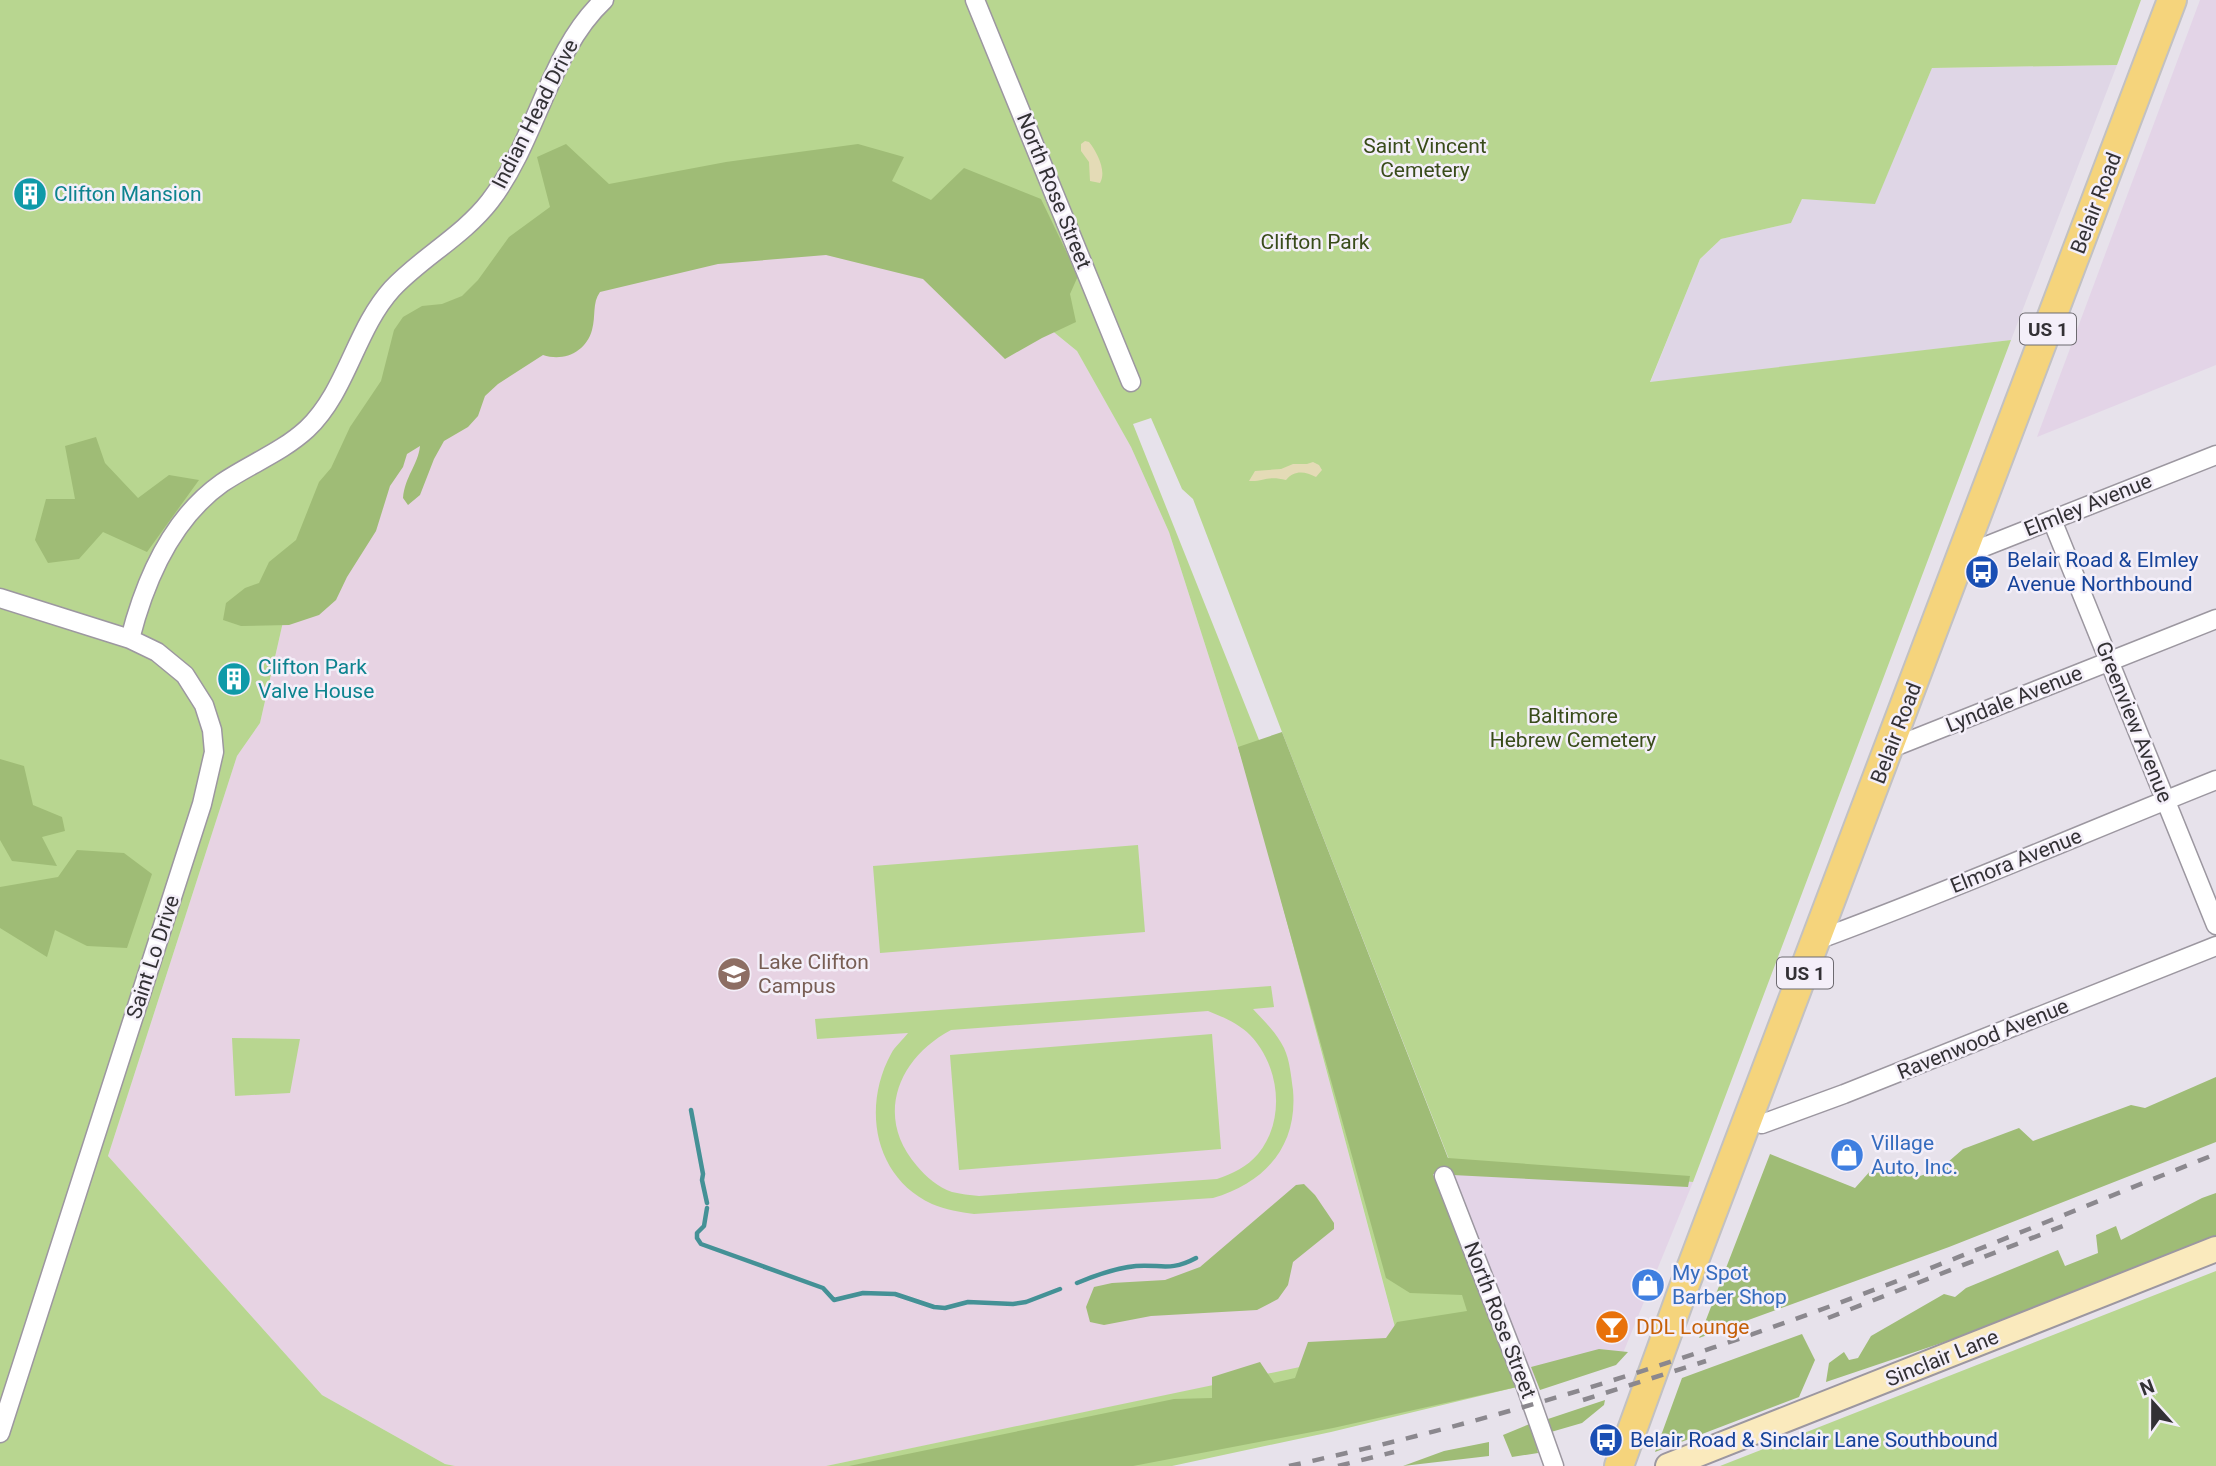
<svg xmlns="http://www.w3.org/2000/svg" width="2216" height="1466" font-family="Roboto,sans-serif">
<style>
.commercial{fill:#e3d4e7}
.built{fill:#dfd6e6}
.education{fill:#e7d3e3}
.green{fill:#b8d690;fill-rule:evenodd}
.forest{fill:#9fbc76}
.sand{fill:#e4dbb6}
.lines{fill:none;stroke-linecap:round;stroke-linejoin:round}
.stream{stroke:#449196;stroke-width:4.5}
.street-casing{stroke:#9c97a0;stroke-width:21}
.secondary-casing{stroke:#9c97a0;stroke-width:28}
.primary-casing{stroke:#c2c1c2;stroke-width:32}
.street{stroke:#fff;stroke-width:18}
.secondary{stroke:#faeabd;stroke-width:24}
.primary{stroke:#f5d47c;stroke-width:28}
.rail{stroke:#8b888e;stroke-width:4.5;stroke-dasharray:12 12;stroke-linecap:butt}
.labels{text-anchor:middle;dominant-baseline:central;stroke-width:5;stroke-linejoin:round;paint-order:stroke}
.shield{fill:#f4eff9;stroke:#6d6a70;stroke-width:2}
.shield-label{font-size:19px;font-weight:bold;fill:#333135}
.street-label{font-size:21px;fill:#333135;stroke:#f4eff9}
.park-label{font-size:21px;fill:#394c1a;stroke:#f4eff9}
.culture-label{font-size:21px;fill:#0d838f;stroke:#f4eff9;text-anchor:start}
.transit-label{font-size:21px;fill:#164399;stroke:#f4eff9;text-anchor:start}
.education-label{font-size:21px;fill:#785e54;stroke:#f4eff9;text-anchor:start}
.shop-label{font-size:21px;fill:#366cbe;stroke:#f4eff9;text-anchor:start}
.food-label{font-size:21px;fill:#c56008;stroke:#f4eff9;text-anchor:start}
</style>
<rect width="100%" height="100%" fill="#e7e2eb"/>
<path class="commercial" d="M2200 0H2216V365L2037 437Z
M1450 1162 1693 1182 1621 1358 1517 1387 1432 1174Z"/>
<path class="built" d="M2117 65 2011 340 1650 383 1700 259 1721 239 1791 223 1802 199 1875 203 1932 68Z"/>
<path class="education" d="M669 181 1006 293 1077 351 1131 447 1169 532 1252 791 1400 1347 826 1466H455L445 1464 322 1395 108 1156 237 756 260 723 298 556Z"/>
<path class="green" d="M0 0H2141L2117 65 1932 68 1875 204 1802 199 1791 223 1721 239 1700 259 1650 382 2011 340 1693 1182 1450 1162 1282 732 1193 499 1182 489 1151 418 1133 424 1517 1387 1331 1432 1172 1466H826L1400 1346 1252 791 1169 532 1131 447 1077 351 1006 293 669 181 298 556 260 723 237 756 108 1156 322 1395 445 1464 455 1466H0Z
M1138 845 1145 932 880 953 873 866Z
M1271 986 1274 1007 1253 1009C1264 1021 1277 1033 1284 1048 1290 1061 1291 1076 1293 1090 1298 1147 1264 1183 1213 1198L974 1214C960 1212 946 1210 932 1204 874 1177 862 1107 891 1054 895 1046 903 1040 908 1033L817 1039 815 1019ZM1208 1011C1223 1017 1238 1023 1250 1035 1280 1066 1286 1120 1258 1154 1247 1167 1232 1174 1217 1179L979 1196C970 1195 960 1194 952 1192 938 1187 926 1177 917 1166 874 1117 898 1058 951 1030Z
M1212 1034 1221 1149 959 1170 950 1055Z
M232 1038 300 1039 290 1093 235 1096Z
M2216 1271V1466H1720Z"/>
<path class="forest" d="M566 144 609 184 726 162 858 144 904 157 892 181 931 200 964 168 1041 199 1078 276 1070 294 1076 322 1042 338 1005 359 923 279 826 255 718 264 600 292C592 303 596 316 592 330 586 352 564 362 543 355L498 384 485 396 478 416 468 427 444 441 434 459 420 495 408 505 403 498C405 476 418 465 420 446L407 454 403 467 390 486 376 531 347 577 336 600 319 615 289 625 241 626 223 620 226 603 245 588 259 583 269 562 296 540 319 482 331 468 350 427 381 381 394 330 403 317 422 306 442 304 462 296 478 280 509 237 550 207 537 157Z
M96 437 105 463 138 498 169 475 199 480 147 552 103 532 79 559 48 563 35 540 46 499H75L65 446Z
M1282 732 1448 1158 1690 1176 1688 1187 1433 1174 1517 1387 1333 1428 1133 1466H849L1174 1399 1212 1398V1377L1260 1362 1274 1383 1295 1378 1308 1342 1386 1338 1397 1322 1467 1311 1462 1295 1410 1293 1386 1278 1238 747Z
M0 759 24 766 33 805 62 817 65 831 42 837 57 866 12 861 0 840Z
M77 850 124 853 152 874 127 948 87 946 55 930 47 957 0 928V887L58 877Z
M2216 1077V1142L1949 1247 1699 1338 1770 1154 1855 1188 1872 1169 1920 1176 1940 1169 1963 1149 2019 1128 2033 1141 2131 1105 2145 1108Z
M1304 1184 1315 1195 1334 1223V1229L1293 1262 1288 1285 1278 1299 1257 1310 1151 1316 1104 1325 1090 1322 1086 1307 1094 1287 1112 1283 1165 1280 1200 1267 1296 1185Z
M2216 1193V1236L1983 1329 1826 1382 1829 1363 1844 1352 1849 1360 1858 1358 1871 1336 1944 1294 1955 1297 1966 1288 2058 1250 2065 1266 2098 1253 2096 1235 2116 1226 2121 1240 2202 1198Z
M1802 1334 1815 1360 1799 1397 1655 1452 1682 1378Z
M1599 1349 1628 1352 1616 1365 1540 1390 1531 1367Z
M1605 1400 1604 1405 1582 1423 1551 1432 1542 1421Z
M1532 1423 1538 1453 1512 1457 1503 1435Z
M1489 1442V1456L1403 1466 1444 1451Z"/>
<path class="sand" d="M1085 141 1089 142C1097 152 1107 171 1100 183L1090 181 1089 162 1081 151V144Z
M1313 462 1319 465 1322 470 1316 477C1305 471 1294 470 1286 480 1267 475 1264 482 1249 481L1255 471 1281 469 1293 464H1307Z"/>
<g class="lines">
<path class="stream" d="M691 1110 703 1174 702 1180 707 1203
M707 1208 704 1226 697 1233V1238L701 1244 823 1288 834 1300 863 1293 895 1294 934 1307 945 1308 968 1302 1013 1304 1026 1302 1060 1289
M1077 1283C1096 1275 1115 1268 1136 1266 1161 1264 1170 1272 1196 1258"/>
<g class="street-casing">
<path id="street" d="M975 0 1131 382
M2052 520 2216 925
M1961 556 2216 455
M0 598 130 639 157 652 185 675 204 705 212 730 214 752 202 804 0 1433
M130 639C145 580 171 519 222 483 250 464 282 452 307 429 347 391 355 330 392 289 422 257 463 236 490 201 537 140 549 51 604 0
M1889 749 2216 619
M1817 940C1951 891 2083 833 2216 780
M1748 1119 1762 1124 1844 1094 2216 946
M1444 1176 1526 1387 1554 1466"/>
</g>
<g class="secondary-casing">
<path id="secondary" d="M1668 1466 2216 1249"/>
</g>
<g class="primary-casing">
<path id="primary" d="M1619 1466 1684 1287 2172 0"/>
</g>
<use href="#street" class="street"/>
<use href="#secondary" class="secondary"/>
<use href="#primary" class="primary"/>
<path class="rail" d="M1828 1318 2073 1222
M1583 1400 1706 1361
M1289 1466C1427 1436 1563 1398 1697 1353 1873 1295 2044 1222 2216 1154
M1338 1466 1394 1452"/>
</g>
<defs>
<g id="building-disc" transform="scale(1.75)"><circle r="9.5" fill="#0f9aa8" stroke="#f4eff9"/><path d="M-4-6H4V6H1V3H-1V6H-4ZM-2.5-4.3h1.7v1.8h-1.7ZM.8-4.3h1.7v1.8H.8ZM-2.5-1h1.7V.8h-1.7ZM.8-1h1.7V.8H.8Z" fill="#fff"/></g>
<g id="bus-disc" transform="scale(1.75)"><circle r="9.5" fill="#1a4fb4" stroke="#f4eff9"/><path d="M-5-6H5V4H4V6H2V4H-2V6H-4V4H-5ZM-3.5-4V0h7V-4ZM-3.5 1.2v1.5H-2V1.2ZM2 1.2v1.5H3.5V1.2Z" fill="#fff"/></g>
<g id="school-disc" transform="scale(1.75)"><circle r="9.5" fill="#8d6e63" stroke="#f4eff9"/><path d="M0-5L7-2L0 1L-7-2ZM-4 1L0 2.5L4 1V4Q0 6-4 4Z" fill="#fff"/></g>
<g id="shop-disc" transform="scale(1.75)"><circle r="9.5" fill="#3f7fe0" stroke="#f4eff9"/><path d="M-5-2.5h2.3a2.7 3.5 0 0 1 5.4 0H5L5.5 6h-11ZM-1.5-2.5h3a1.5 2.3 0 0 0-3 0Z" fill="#fff"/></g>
<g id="bar-disc" transform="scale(1.75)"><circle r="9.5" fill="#e8710a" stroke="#f4eff9"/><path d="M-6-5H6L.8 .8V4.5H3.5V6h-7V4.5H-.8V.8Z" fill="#fff"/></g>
</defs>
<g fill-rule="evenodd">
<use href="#building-disc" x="30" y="194"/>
<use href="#bus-disc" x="1982" y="572"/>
<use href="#building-disc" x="234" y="679"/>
<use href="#school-disc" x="734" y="974"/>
<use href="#shop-disc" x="1847" y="1155"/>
<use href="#shop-disc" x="1648" y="1285"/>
<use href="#bar-disc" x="1612" y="1327"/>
<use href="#bus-disc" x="1606" y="1440"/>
</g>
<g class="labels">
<g class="shield">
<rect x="2020" y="313.5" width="56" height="31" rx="5"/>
<rect x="1777" y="957.5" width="56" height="31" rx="5"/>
</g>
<g class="shield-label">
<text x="2048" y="329">US 1</text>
<text x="1805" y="973">US 1</text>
</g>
<g class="street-label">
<text transform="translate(535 114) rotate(-63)">Indian Head Drive</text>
<text transform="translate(1054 191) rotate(68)">North Rose Street</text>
<text transform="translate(2096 203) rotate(-69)">Belair Road</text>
<text transform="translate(2088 505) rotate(-22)">Elmley Avenue</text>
<text transform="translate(2014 699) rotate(-22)">Lyndale Avenue</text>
<text transform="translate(2134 722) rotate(68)">Greenview Avenue</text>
<text transform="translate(1896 733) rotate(-69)">Belair Road</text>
<text transform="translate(2016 861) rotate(-22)">Elmora Avenue</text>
<text transform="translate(153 957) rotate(-72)">Saint Lo Drive</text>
<text transform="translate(1983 1039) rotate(-22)">Ravenwood Avenue</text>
<text transform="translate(1500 1320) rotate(69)">North Rose Street</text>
<text transform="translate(1942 1358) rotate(-22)">Sinclair Lane</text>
</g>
<g class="park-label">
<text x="1425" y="146">Saint Vincent<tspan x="1425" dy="24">Cemetery</tspan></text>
<text x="1315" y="242">Clifton Park</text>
<text x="1573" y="716">Baltimore<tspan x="1573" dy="24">Hebrew Cemetery</tspan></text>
</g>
<g class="culture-label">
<text x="54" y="194">Clifton Mansion</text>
<text x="258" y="667">Clifton Park<tspan x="258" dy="24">Valve House</tspan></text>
</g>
<g class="transit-label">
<text x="2007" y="560">Belair Road &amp; Elmley<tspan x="2007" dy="24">Avenue Northbound</tspan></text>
<text x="1630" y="1440">Belair Road &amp; Sinclair Lane Southbound</text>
</g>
<g class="education-label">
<text x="758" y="962">Lake Clifton<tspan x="758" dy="24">Campus</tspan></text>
</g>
<g class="shop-label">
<text x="1871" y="1143">Village<tspan x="1871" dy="24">Auto, Inc.</tspan></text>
<text x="1672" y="1273">My Spot<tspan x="1672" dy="24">Barber Shop</tspan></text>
</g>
<g class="food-label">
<text x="1636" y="1327">DDL Lounge</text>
</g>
</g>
<g transform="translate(2153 1403) rotate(339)" stroke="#f4eff9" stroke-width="5" paint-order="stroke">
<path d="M0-5L12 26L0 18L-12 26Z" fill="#333135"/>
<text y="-10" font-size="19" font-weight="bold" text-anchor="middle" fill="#333135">N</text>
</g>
</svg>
